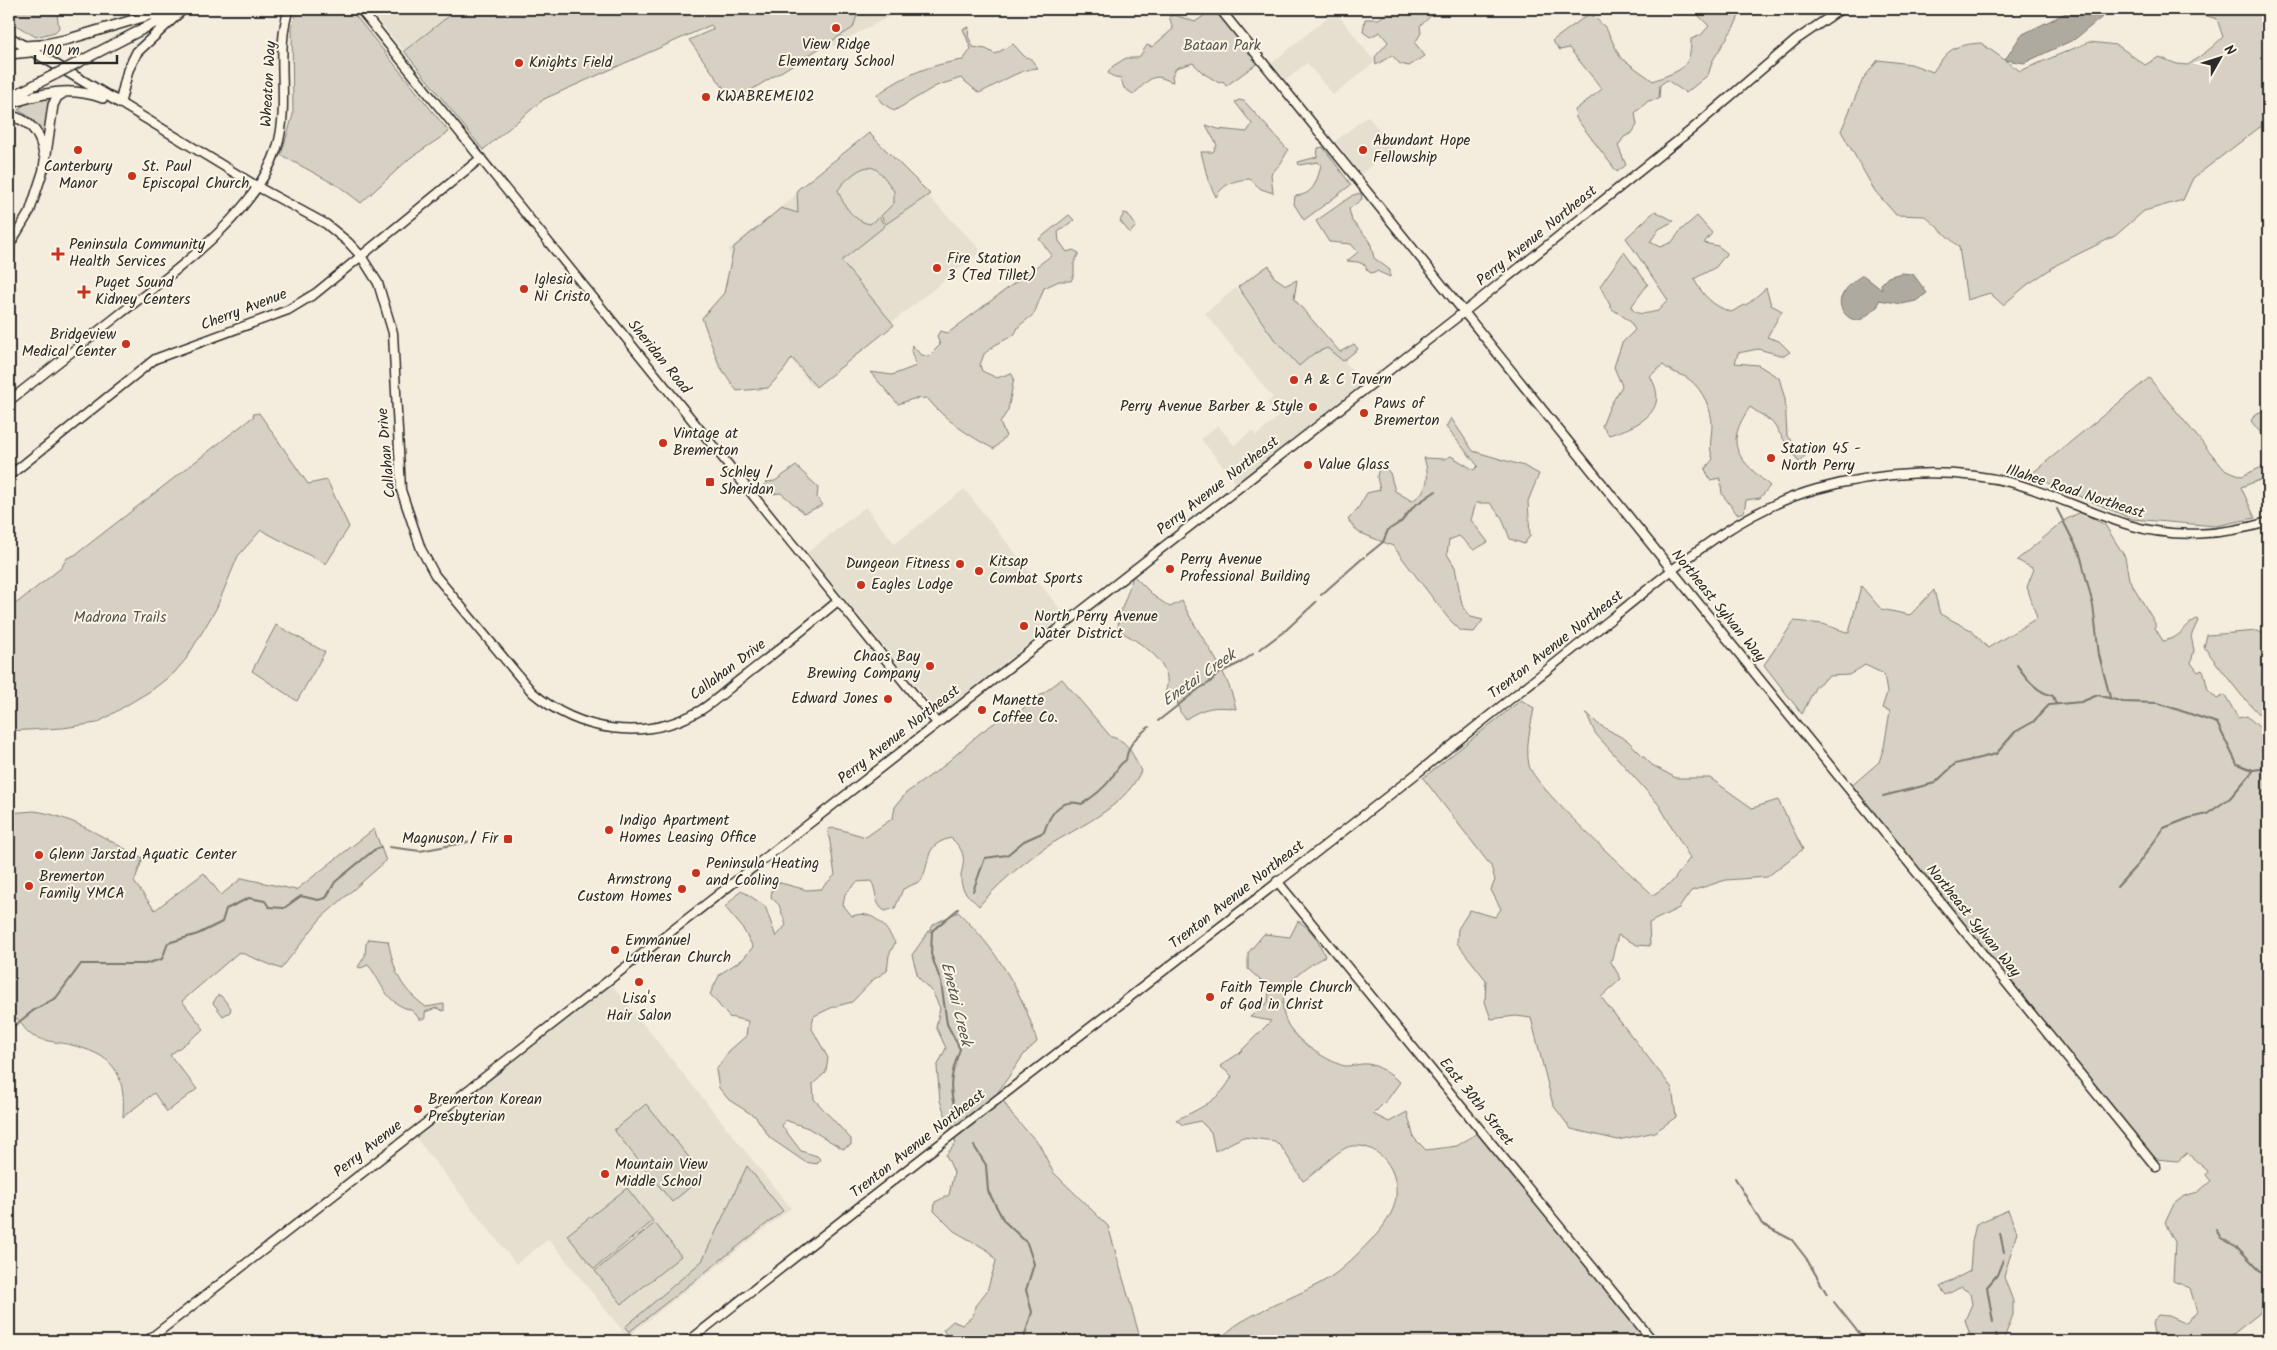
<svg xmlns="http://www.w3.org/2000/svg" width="2277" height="1350" font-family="Kalam,sans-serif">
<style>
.built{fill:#e5dfd0}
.green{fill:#d6d1c4;stroke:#807e78}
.water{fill:#afaaa0;stroke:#7a7771}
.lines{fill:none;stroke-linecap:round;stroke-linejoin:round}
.stream{stroke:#7a7771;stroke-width:2}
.secondary-casing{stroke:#2b2b2b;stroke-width:11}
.primary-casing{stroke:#2b2b2b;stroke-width:12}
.secondary{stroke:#fcf5e5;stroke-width:8}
.primary{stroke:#fcf5e5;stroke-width:9}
.primary-bridge-casing{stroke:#2b2b2b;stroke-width:12;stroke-linecap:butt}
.primary-bridge{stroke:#fcf5e5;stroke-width:9}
.poi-dot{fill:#c8321e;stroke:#fcf5e5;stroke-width:2}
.labels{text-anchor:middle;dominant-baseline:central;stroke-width:4;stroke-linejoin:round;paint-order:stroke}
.poi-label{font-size:15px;fill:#2b2b2b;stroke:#fcf5e5;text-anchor:start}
.park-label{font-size:15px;fill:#565451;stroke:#fcf5e5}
.street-label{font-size:15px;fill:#2b2b2b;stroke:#fcf5e5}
.water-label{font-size:16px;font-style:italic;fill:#595754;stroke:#fcf5e5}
</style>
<rect width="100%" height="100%" fill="#f4edde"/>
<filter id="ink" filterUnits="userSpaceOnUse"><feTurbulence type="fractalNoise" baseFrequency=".02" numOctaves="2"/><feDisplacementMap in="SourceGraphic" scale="10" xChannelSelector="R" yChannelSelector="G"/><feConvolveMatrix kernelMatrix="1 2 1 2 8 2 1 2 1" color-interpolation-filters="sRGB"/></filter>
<g filter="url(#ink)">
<path class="built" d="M369 9H458L404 51Z
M790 9H903L824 51Z
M1335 11 1375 62 1333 95 1307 63 1286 80 1272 63Z
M1368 116 1393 148 1361 174 1335 141Z
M869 135 979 248V253L812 386 767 329 782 317 728 250Z
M1236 288 1295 362 1326 338 1363 384 1237 484 1201 439 1218 425 1234 445 1252 431 1256 436 1278 417 1267 403 1273 398 1205 313Z
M964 489 1065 615 940 714 807 553 865 507 895 544Z
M608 980 791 1208 632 1333 629 1339 549 1239 516 1264 412 1133Z"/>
<path class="green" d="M9 9H47L57 14 59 28 55 32 36 37 9 21Z
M298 9H350L449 132 410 158 361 203 340 187 281 155 293 115 292 27Z
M458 9H859L853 28 733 101 689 40 714 29 711 25 544 99 483 150 404 51Z
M1213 9H1220L1262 60 1226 86 1223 81 1219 83 1203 73 1193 63 1176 68 1172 76 1173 82C1168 81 1162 77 1157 77 1147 78 1141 89 1133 94L1124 88 1121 79 1115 78 1108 73 1113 66 1126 58H1136L1140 56 1147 45 1152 47 1173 29 1169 16 1175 15 1195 22Z
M1391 9H1411L1416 14 1423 9H1431L1434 13 1420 26 1421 33 1415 43 1425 56 1409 66 1400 64 1392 55 1376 65 1375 57 1388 42 1380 32 1370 37 1363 32 1365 19H1379Z
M1692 9H1742L1735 25 1713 60 1708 75 1686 93 1667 80 1660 85 1659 99 1648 101 1635 113 1637 125 1632 133 1624 137 1618 146 1626 165 1617 172 1576 118 1575 110 1602 89 1569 48 1560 50 1552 41 1590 13 1606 28 1620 57 1653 81C1679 70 1691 71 1691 39L1701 35 1709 26Z
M2185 9H2268V121L2193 178 2183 200 2144 211 2115 236 2058 264 2027 285 2003 305 1990 293 1967 300 1959 247 1925 216 1896 215 1875 191 1841 131 1863 79 1878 60 1911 64 1933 72C1948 49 1953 45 1981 43L2020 71 2089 42 2117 45 2145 65 2159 57 2177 64 2188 65 2211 48 2223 37 2217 19Z
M969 27 968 36 973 47 986 49 995 54 1013 44 1025 57 1030 58 1038 68C1018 69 998 85 979 93L961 78 936 86 894 111 881 102 877 95C904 75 929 65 963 60L971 49 963 29Z
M41 97H53L46 143C40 127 34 118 18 110L25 104Z
M1239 100 1244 101 1288 150 1281 163 1271 174 1273 193 1261 189 1250 179C1235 180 1224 183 1216 197L1208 180 1201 152H1213L1217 145 1206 125 1218 129 1247 132 1252 124 1235 102Z
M869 133 930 194 886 224 881 216 894 203V191C882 175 875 158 855 173 848 178 843 183 838 190 843 205 853 221 870 224L879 217 885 226 841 261 894 325 816 387 792 358 784 370 768 388 737 391 719 365 702 318 724 293 734 247 781 208 798 213 797 190Z
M1323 147 1351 185 1304 220 1294 204 1295 196C1314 195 1317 181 1321 165L1318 162 1299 165 1298 162 1317 157 1318 148Z
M1361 193 1362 199 1349 209 1352 221 1370 241 1374 258 1390 270V277L1377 271 1371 273 1367 270 1365 265 1358 262 1347 261 1358 252 1351 244 1329 242 1316 221 1353 195Z
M1655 211 1674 221 1659 229 1650 242 1660 247 1672 242 1681 230 1697 216 1712 233 1704 243 1718 246 1727 253 1716 267 1694 279C1702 295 1713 306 1731 312L1749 303 1766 288 1771 305 1782 311 1767 337 1779 341 1790 352 1784 356 1758 349 1738 353 1735 363 1758 365 1779 378 1785 399 1787 436 1805 456 1799 462 1772 422 1750 407C1723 446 1738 458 1770 486L1760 498 1746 500 1744 512 1737 514 1722 494 1720 478 1710 480 1705 469 1713 459C1708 448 1712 436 1712 424 1712 410 1702 389 1690 380 1681 373 1673 374 1663 365L1650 376C1671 411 1639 426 1609 435L1602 426 1610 406 1622 386 1614 367 1622 343 1635 330 1630 321 1612 309 1600 286 1624 252 1648 284 1631 307C1636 317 1648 313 1658 311L1668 300 1626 238Z
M1124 213 1128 214 1136 226 1130 233 1120 221Z
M1069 215 1074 220 1058 232 1059 241 1067 252 1073 250 1079 253 1074 263V275L1071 281H1059L1044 288 1034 314 1019 326 1014 335 995 345 984 354 980 365 982 371 997 378 1011 373 1014 378 1008 410 1000 423 1006 436 994 449C969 436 945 420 927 398L913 399 898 404 870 372 892 375 916 366 911 351 912 345 920 354 928 357 940 345 937 336 940 331 948 333 1052 255 1039 239Z
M1269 265 1274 277 1286 285 1297 280 1294 299 1340 352 1354 344 1358 349 1343 361 1327 348 1313 354 1299 366 1274 339 1238 287Z
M2149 378 2224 469 2242 476 2264 466 2268 459V477L2241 487 2255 518 2216 526 2132 519 2030 475Z
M2268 409V442L2251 421 2255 414Z
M259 413 308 484 327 480 349 527 326 564 261 530 238 556 216 609 186 659 174 673 152 690 97 723 63 728 9 731V609L61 568 67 558 75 555 254 416 253 414Z
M1451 418 1473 451 1524 466 1539 474 1528 501 1530 536 1524 544 1510 539 1502 518 1490 503H1476L1471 520 1488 542 1474 550 1459 536 1449 540 1447 554 1455 567 1462 605 1471 617 1483 620 1474 632 1461 631 1448 618 1393 546 1358 532 1348 520 1358 508 1367 493 1380 490 1377 477 1380 462 1390 473 1395 491 1412 501C1429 490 1430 477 1424 458L1444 459 1451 456 1474 470 1478 466 1446 427Z
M796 466 818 487 817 498 823 505 804 513 781 493 764 495 762 489 767 482 775 481Z
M2081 512 2105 525 2125 557 2129 579 2155 623V628L2163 641C2184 637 2182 626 2197 619L2198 621 2191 636 2194 650 2191 663 2198 672 2202 670 2204 673 2208 690 2217 699 2225 695 2238 718 2247 716 2261 729V746H2268V1286L2260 1313 2224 1341H2155L2152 1323 2158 1315 2169 1316 2185 1323 2197 1312 2190 1288 2173 1281 2175 1242 2165 1223 2174 1204 2184 1196 2198 1192 2211 1181 2206 1175 2208 1171 2187 1153 2178 1161 2155 1159 1849 788 1879 762 1884 747 1890 711 1882 708 1887 693 1884 674 1865 665 1849 675 1829 676 1816 686 1802 714 1764 665 1794 621 1823 624 1849 633 1861 586 1881 609 1910 615 1934 590 1940 614 1971 630 1988 648 2037 618 2027 587 2034 569 2017 560 2065 520Z
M1133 575 1155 597 1170 607 1182 601C1200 640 1226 664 1236 709 1216 705 1202 708 1186 719L1180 712 1176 697 1165 693C1177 663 1139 642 1118 630 1118 611 1129 594 1133 575Z
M276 625 325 652 297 701 252 671Z
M2258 631 2268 637V723L2241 695 2204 647 2207 635Z
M1062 679 1111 737C1129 740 1133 756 1141 771 1123 811 1073 828 1039 852 1017 868 996 886 979 906 975 902 969 897 965 892 952 871 977 861 951 838 923 845 932 859 921 881L903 889 895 908 885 911C873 904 878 891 871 881L857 882 845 894 843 905 852 916C873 909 886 926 895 943L889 955 887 971 874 979 852 1002 833 1007 814 1016 811 1027 828 1058 826 1072 813 1084 814 1099 851 1139V1145L843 1149 808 1128 785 1120 782 1126 801 1151 817 1156 820 1159 817 1164 805 1162 770 1138 756 1117 729 1100 719 1088 716 1070 729 1051 746 1036 748 1021 729 1017 710 994 720 974 743 959 753 947 742 927 725 907 741 890 765 906 776 937 786 925 779 905 771 897 773 881 807 890 821 889 835 875 828 829 835 828 866 837 893 818 895 807 906 793 941 768 980 733 1003 717 1016 714Z
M1521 700 1534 708C1531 726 1525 746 1529 765 1532 785 1632 875 1653 895L1672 882 1690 858 1659 805 1595 733 1586 712 1598 724 1628 741 1652 765 1676 778H1710L1752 808 1778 800 1803 849 1767 877 1726 880 1691 891 1679 908 1649 923 1650 946 1637 945 1618 935 1611 962 1621 979 1601 997 1672 1088 1676 1117 1655 1132 1618 1140 1571 1129 1553 1105 1531 1018 1516 1016 1491 1019 1485 1002 1486 980 1457 943 1458 929 1470 910 1495 917 1501 909 1491 890 1495 880 1491 866 1423 778Z
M34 811C74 816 107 841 143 858L134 882 155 910 204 873 221 895 242 878 296 890 374 829 386 861 321 918 281 969 239 952 182 1001 204 1029 170 1055 197 1089 167 1112 154 1093 123 1117C126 1071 113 1054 67 1044 56 1042 42 1041 33 1036 27 1033 21 1023 17 1018L9 1025V813Z
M958 912C994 946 1024 993 1037 1042L1025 1053 998 1092 1012 1115 1039 1144 1053 1172 1108 1226 1141 1341H951L943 1330 953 1321 962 1325 973 1316 975 1306 987 1291 996 1261 989 1251 954 1231 934 1211 935 1202 949 1195 954 1172 946 1155 956 1143 940 1101 937 1067 946 1048 936 1027 940 1008 933 993 918 977 912 955 934 924Z
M1298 921C1312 929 1319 942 1325 956 1314 963 1300 971 1292 981 1263 1020 1309 1052 1341 1065 1349 1068 1359 1063 1367 1064 1380 1065 1390 1075 1400 1082L1388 1099 1373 1114 1389 1122 1407 1112 1414 1138 1426 1150 1457 1146 1482 1130 1653 1341H1217C1225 1335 1232 1327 1241 1322 1269 1305 1301 1295 1329 1278 1343 1269 1359 1253 1371 1240 1380 1232 1390 1218 1394 1206 1403 1178 1384 1143 1352 1146 1339 1147 1316 1174 1303 1181L1282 1148 1275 1141 1243 1137 1215 1151 1211 1132 1200 1121 1183 1125 1176 1120C1199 1109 1221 1100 1232 1076L1220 1066 1238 1054 1271 1021 1250 1017 1268 1002 1269 988 1248 969V953L1264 934 1290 937Z
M369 939 388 941C395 973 399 987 426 1007L444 1004V1011L436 1008 425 1012V1019H419C411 1006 407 1011 396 1003 382 993 379 977 368 965L361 968 358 967 365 956 366 944Z
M218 995 221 996 231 1008 230 1012 223 1016 213 1003Z
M646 1104 704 1176 672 1202 614 1130Z
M747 1166 783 1211 629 1332 625 1327 702 1261Z
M627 1188 653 1221 594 1269 567 1235Z
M2008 1210 2017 1232 2004 1277 2013 1301V1315L2003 1341H1972L1965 1320 1972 1304 1970 1293 1961 1287 1946 1295 1940 1287 1970 1271 1972 1242 1976 1224Z
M655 1223 681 1256 622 1304 595 1271Z"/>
<path class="water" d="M2074 9H2120L2106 14 2075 39 2024 63 2005 60 2021 35Z
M1901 273 1913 274 1927 293 1916 301 1902 304 1879 300 1878 306C1873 310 1867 316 1862 319 1850 324 1837 309 1841 298 1845 288 1854 280 1863 275L1882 290 1881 284 1888 277Z"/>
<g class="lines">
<path class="stream" d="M2057 509 2080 554 2093 605 2099 655 2110 697
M1367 555 1383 542 1388 530 1401 522 1414 506 1436 491
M1321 595 1364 557
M1259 650 1286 630 1316 602
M2017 665C2027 679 2036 692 2053 696L2056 704
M1158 721 1200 688 1209 683 1219 673 1242 662 1253 654
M1883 796 1935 783 1955 764 1996 754 2015 732 2033 722 2049 705 2081 702 2098 695 2123 702 2158 703 2217 723 2237 764 2253 770 2268 768
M389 847 420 851 468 842
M2117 887 2138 864 2164 828 2189 818 2207 814 2230 798 2253 771
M973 891 985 858 1007 855 1024 841 1044 832C1050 814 1060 797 1082 804 1093 797 1103 789 1111 779 1116 771 1118 765 1126 760 1128 744 1137 736 1149 727
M9 1030 34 1010 56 998 81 964H145L162 959 168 943 198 934 222 922 226 909 249 898 265 901 269 907 284 908 301 896 318 900 326 898 335 882 374 850 381 847
M957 1114C947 1089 951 1073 960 1049L947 1024 941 982 931 954 932 931 958 909
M974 1146 986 1165 988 1191 1004 1221 1027 1243 1034 1264 1026 1290 1032 1312 1023 1341
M1735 1178 1762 1224 1792 1240 1806 1258 1827 1294
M2216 1230 2221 1238 2237 1247 2268 1279
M2000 1233 2004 1252
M1834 1302 1865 1341
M1993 1322 1987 1287 1997 1275 2003 1260
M1996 1334 1998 1341"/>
<g class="secondary-casing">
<path id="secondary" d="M360 9 937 723
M1220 9 1774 697 2156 1167
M120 103 258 187 326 224 348 242 361 256 378 283 393 333 401 490 421 549 435 575 532 692C579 732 645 743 701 710 717 700 731 686 746 675 777 651 808 626 838 601
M9 246 30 211 44 168
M9 401C46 372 83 343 120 314 174 272 255 215 277 148 291 102 274 52 289 9
M9 476 155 359 288 310 316 293 481 158
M1277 881 1653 1341
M147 1341 1469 308 1691 130 1796 40 1841 9
M689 1341C927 1151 1171 967 1411 778 1478 725 1544 672 1611 619 1674 569 1737 511 1817 489 1878 472 1951 467 2013 483 2053 494 2089 513 2129 525 2174 539 2224 535 2268 522"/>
</g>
<g class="primary-casing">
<path id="primary" d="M9 37 120 103
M23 46 41 45 69 39 170 9
M9 54 30 52
M79 62 172 14
M9 98 56 74
M120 103 128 70 137 52 183 9
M9 104C41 93 70 86 103 98
M9 116C30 119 41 134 44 155
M44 168 53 105 57 97 65 92"/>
</g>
<use href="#secondary" class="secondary"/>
<use href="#primary" class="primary"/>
<g class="primary-bridge-casing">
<path id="primary-bridge" d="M56 74 79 62"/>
</g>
<use href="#primary-bridge" class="primary-bridge"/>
</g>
</g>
<g class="poi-dot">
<circle cx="836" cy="28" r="5"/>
<circle cx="519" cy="63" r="5"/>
<circle cx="706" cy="97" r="5"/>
<circle cx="78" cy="150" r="5"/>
<circle cx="1363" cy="150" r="5"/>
<circle cx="132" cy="176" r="5"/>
<path d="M55.5 246.5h5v5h5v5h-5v5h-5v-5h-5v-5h5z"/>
<circle cx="937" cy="268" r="5"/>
<circle cx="524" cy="289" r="5"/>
<path d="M81.5 284.5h5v5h5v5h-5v5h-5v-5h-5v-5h5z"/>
<circle cx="126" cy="344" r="5"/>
<circle cx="1294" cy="380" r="5"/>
<circle cx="1313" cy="407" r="5"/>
<circle cx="1364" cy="413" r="5"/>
<circle cx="663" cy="443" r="5"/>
<circle cx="1771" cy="458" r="5"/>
<circle cx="1308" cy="465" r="5"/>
<rect x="705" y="477" width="10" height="10" rx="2.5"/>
<circle cx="960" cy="564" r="5"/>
<circle cx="1170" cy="569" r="5"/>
<circle cx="979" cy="571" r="5"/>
<circle cx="861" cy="585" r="5"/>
<circle cx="1024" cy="626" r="5"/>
<circle cx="930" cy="666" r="5"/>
<circle cx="888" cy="699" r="5"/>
<circle cx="982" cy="710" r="5"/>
<circle cx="609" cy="830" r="5"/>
<rect x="503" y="834" width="10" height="10" rx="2.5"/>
<circle cx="39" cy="855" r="5"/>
<circle cx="696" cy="873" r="5"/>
<circle cx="29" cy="886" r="5"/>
<circle cx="682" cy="889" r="5"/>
<circle cx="615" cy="950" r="5"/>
<circle cx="639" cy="982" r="5"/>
<circle cx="1210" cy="997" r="5"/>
<circle cx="418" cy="1109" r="5"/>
<circle cx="605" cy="1174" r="5"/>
</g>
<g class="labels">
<g class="poi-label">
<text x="836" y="45" text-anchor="middle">View Ridge<tspan x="836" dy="17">Elementary School</tspan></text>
<text x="529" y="63">Knights Field</text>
<text x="716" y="97">KWABREME102</text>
<text x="1373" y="141">Abundant Hope<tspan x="1373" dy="17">Fellowship</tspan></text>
<text x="78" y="167" text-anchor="middle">Canterbury<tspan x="78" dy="17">Manor</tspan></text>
<text x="142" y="167">St. Paul<tspan x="142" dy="17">Episcopal Church</tspan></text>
<text x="69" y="245">Peninsula Community<tspan x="69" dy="17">Health Services</tspan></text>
<text x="947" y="259">Fire Station<tspan x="947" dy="17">3 (Ted Tillet)</tspan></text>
<text x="534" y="280">Iglesia<tspan x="534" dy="17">Ni Cristo</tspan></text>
<text x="95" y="283">Puget Sound<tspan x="95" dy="17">Kidney Centers</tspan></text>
<text x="116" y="335" text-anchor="end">Bridgeview<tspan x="116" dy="17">Medical Center</tspan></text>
<text x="1304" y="380">A &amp; C Tavern</text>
<text x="1374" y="404">Paws of<tspan x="1374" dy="17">Bremerton</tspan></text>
<text x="1303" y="407" text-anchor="end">Perry Avenue Barber &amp; Style</text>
<text x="673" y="434">Vintage at<tspan x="673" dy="17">Bremerton</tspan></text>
<text x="1781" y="449">Station 45 -<tspan x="1781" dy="17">North Perry</tspan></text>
<text x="1318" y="465">Value Glass</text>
<text x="720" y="473">Schley /<tspan x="720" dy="17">Sheridan</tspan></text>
<text x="1180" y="560">Perry Avenue<tspan x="1180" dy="17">Professional Building</tspan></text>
<text x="989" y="562">Kitsap<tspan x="989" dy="17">Combat Sports</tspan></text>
<text x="950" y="564" text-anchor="end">Dungeon Fitness</text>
<text x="871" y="585">Eagles Lodge</text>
<text x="1034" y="617">North Perry Avenue<tspan x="1034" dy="17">Water District</tspan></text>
<text x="920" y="657" text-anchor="end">Chaos Bay<tspan x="920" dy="17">Brewing Company</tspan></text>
<text x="878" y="699" text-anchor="end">Edward Jones</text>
<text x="992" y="701">Manette<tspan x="992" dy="17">Coffee Co.</tspan></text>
<text x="619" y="821">Indigo Apartment<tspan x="619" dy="17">Homes Leasing Office</tspan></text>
<text x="498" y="839" text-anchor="end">Magnuson / Fir</text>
<text x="49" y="855">Glenn Jarstad Aquatic Center</text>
<text x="706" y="864">Peninsula Heating<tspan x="706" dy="17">and Cooling</tspan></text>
<text x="39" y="877">Bremerton<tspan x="39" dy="17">Family YMCA</tspan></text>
<text x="672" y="880" text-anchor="end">Armstrong<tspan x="672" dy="17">Custom Homes</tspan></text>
<text x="625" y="941">Emmanuel<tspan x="625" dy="17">Lutheran Church</tspan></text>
<text x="1220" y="988">Faith Temple Church<tspan x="1220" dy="17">of God in Christ</tspan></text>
<text x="639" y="999" text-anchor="middle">Lisa's<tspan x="639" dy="17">Hair Salon</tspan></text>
<text x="428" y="1100">Bremerton Korean<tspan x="428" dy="17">Presbyterian</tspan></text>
<text x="615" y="1165">Mountain View<tspan x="615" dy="17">Middle School</tspan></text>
</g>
<g class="park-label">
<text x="1222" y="46">Bataan Park</text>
<text x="120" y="618">Madrona Trails</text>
</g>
<g class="street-label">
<text transform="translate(269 84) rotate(-87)">Wheaton Way</text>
<text transform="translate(1537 236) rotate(-39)">Perry Avenue Northeast</text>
<text transform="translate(244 310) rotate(-21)">Cherry Avenue</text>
<text transform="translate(659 357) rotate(51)">Sheridan Road</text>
<text transform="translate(387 453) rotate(-95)">Callahan Drive</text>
<text transform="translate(1218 486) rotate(-38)">Perry Avenue Northeast</text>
<text transform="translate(2075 492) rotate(18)">Illahee Road Northeast</text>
<text transform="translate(1718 606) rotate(51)">Northeast Sylvan Way</text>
<text transform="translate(1556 645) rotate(-38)">Trenton Avenue Northeast</text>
<text transform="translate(728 670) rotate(-37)">Callahan Drive</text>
<text transform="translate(899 735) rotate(-38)">Perry Avenue Northeast</text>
<text transform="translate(1237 895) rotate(-38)">Trenton Avenue Northeast</text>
<text transform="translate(1973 921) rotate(51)">Northeast Sylvan Way</text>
<text transform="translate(1476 1102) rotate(51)">East 30th Street</text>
<text transform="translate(918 1144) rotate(-38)">Trenton Avenue Northeast</text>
<text transform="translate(368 1149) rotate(-38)">Perry Avenue</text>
</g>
<g class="water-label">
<text transform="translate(1199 678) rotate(-35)">Enetai Creek</text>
<text transform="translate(956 1004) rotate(76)">Enetai Creek</text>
</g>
</g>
<rect width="2277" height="1350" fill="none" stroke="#fcf5e5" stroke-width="30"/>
<rect x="15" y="15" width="2247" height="1320" fill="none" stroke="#2b2b2b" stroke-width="2" filter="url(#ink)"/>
<g transform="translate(2220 58) rotate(51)" stroke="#fcf5e5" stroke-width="4" paint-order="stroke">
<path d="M0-4L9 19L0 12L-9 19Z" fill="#2b2b2b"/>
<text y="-8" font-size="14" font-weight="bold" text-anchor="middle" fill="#2b2b2b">N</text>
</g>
<path d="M35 55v8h82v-8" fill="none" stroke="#2b2b2b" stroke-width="2.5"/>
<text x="42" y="55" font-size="15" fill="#2b2b2b" stroke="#fcf5e5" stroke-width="4" paint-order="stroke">100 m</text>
</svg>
